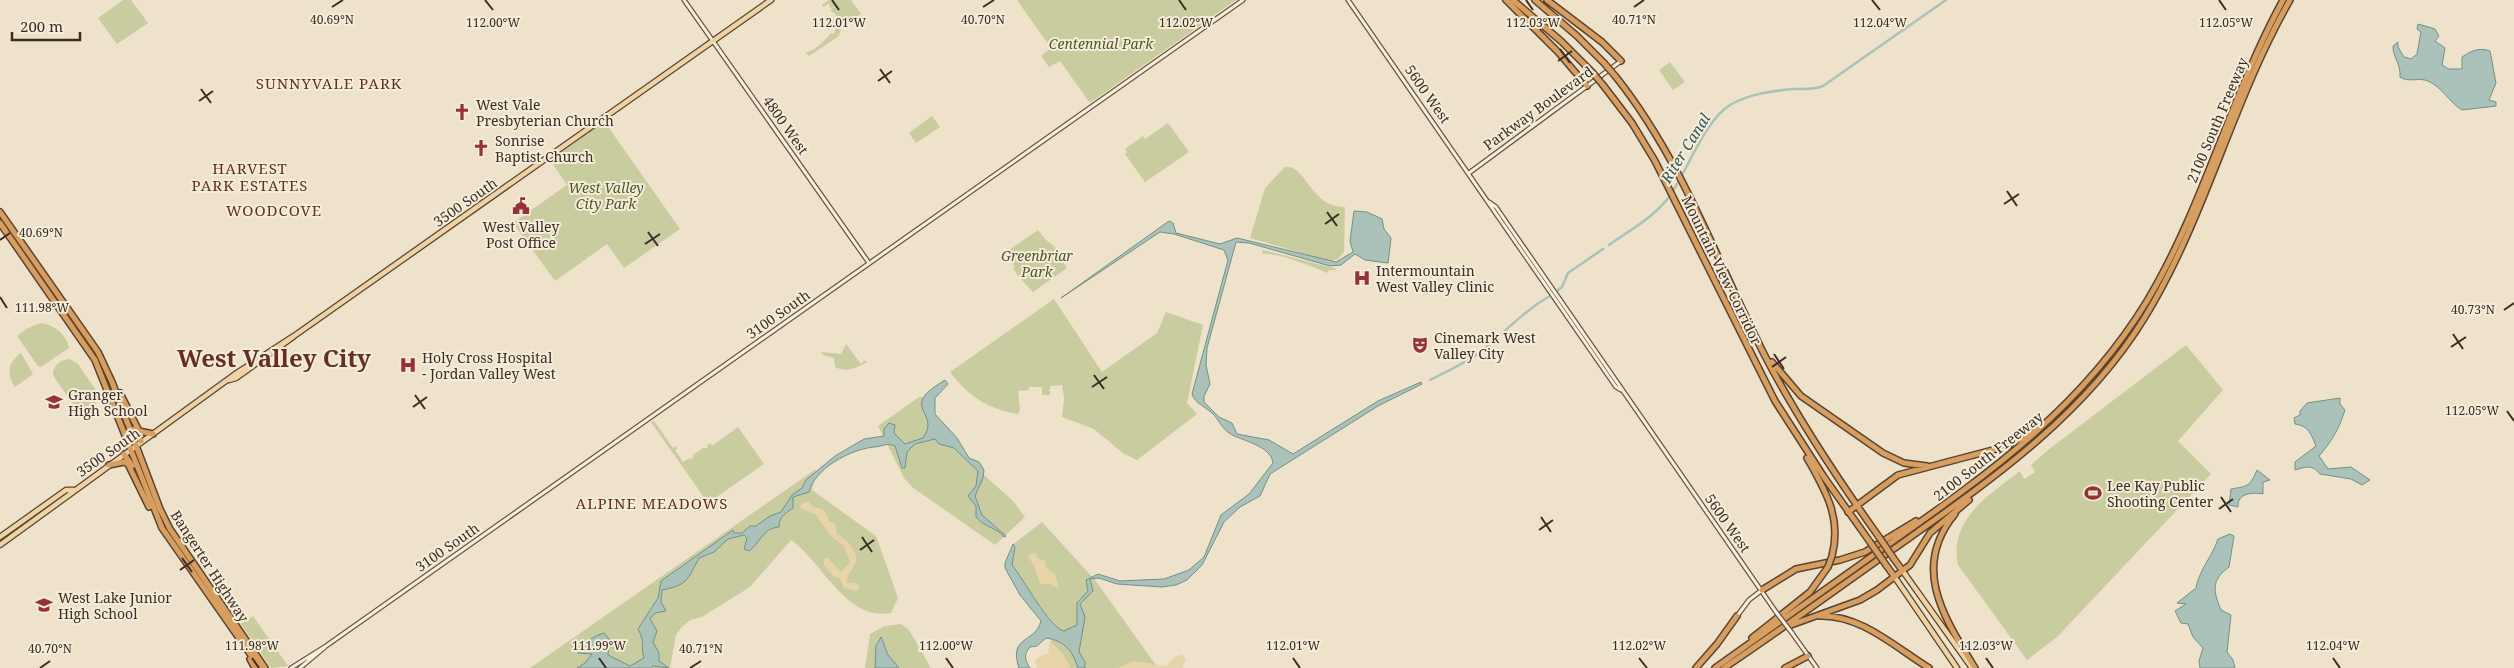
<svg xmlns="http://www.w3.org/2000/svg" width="2514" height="668" font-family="'Noto Serif',serif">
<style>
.green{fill:#c9cc9e}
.sand{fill:#e8d4a9}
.water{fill:#aac2ba;stroke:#719188}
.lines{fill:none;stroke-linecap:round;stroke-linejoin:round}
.canal{stroke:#aac2ba;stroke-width:2.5}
.secondary-casing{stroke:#6c5542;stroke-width:5.5}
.primary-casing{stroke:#594332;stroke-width:7}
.highway-casing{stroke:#594332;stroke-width:8}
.secondary{stroke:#f8efde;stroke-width:3}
.primary{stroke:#eed4a5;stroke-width:4.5}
.highway{stroke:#d89e60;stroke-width:5}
.secondary-bridge-casing{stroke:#6c5542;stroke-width:5.5;stroke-linecap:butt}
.highway-bridge-casing{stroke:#594332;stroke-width:8;stroke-linecap:butt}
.secondary-bridge{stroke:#f8efde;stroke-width:3}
.highway-bridge{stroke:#d89e60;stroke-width:5}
.ticks{fill:none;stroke:#3b2d22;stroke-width:2}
.labels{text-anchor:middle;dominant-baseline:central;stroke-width:4;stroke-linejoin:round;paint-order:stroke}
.park-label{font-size:14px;font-style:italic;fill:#4d5729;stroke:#f5ecda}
.street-label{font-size:14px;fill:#3b2d22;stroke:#f5ecda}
.poi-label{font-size:14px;fill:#3b2d22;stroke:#f5ecda;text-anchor:start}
.neighbourhood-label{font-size:15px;letter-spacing:1px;fill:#672e22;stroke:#f5ecda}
.water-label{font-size:15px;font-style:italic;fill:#325a56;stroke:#f5ecda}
.town-label{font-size:24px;font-weight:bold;fill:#672e22;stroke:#f5ecda}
.ticks-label{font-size:12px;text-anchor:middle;fill:#3b2d22;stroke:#f5ecda;stroke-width:4;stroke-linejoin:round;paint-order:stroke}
</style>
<rect width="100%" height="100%" fill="#eee2ca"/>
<path class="green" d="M123 0H131L148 23 117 44 98 18Z
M829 0H851L861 14 841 28 839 36 809 56 805 52C814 53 826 39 831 33L834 34 837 24 832 22 837 16 830 10 834 7 831 8 829 4 831 2 823 7 822 5Z
M1017 0H1236L1090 103 1060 61 1049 67 1041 56 1051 48Z
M1670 62 1685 82 1673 90 1659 70Z
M932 116 940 127 916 143 909 133Z
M604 121 680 229 624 268 607 244 555 281 513 223 567 185 550 160Z
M1168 123 1189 152 1145 182 1125 154 1127 152 1125 149 1143 136 1145 139Z
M1285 167C1306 164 1310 208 1345 207L1344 252 1338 259 1329 261 1250 238 1265 188Z
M1038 230 1046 240 1055 247 1067 268 1033 292 1018 276 1013 268 1015 267 1006 252Z
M1263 250 1337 269 1336 270H1329L1328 273C1314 267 1277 252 1262 254Z
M1054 299 1102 372 1157 333 1166 312 1203 325 1187 403 1197 414 1137 460 1124 454 1094 429 1062 417 1064 398 1062 385 1050 386V390L1047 391H1050V395H1042V387H1029V390L1018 391 1020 410 1018 414C988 409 969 397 950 372Z
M41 323C56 326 65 333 69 348L41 367 38 366 17 336 28 328Z
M846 344 861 364 865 360 867 362C856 368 847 373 835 367L834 358 823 355 821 352 841 354Z
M2186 345 2223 390 2178 441 2211 474 2057 637 2027 660 1958 565C1948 520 1989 495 2020 471L2024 479 2035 472 2031 465 2048 450Z
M21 353 33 374 15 387C6 375 8 362 21 353Z
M70 359 78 364 97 392 96 403 89 409 78 410 75 407 54 377 53 373C55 363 61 360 70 359Z
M919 397H922L957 451 1012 500 1025 517 995 545 912 487 904 478 878 426Z
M654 421 673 448 676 446 677 449 675 450 683 462 690 458 692 460 693 455 703 448H708L707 446 710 443 712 446 738 427 764 464 708 503 651 422Z
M816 469 812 490 876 536 898 598 891 613C845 621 823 562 791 540L750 587 702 617 690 620 681 628 676 635 670 668H530Z
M1042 522 1095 580 1158 668H1056L1051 644 1052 634 1009 564 1014 548 1012 545Z
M253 616 288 666 271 668 241 624Z
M901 624 909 630 931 668H865L870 634 885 626Z"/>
<path class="sand" d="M808 501 813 507 822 509 828 516V521L835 523 837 534C848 540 854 548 857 560L846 580 848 583H857L859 588 857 591 844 588 840 579 833 576 824 565V559L828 558 841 572 850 562 844 546 831 536 816 515 800 508 802 503Z
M1035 553 1037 558 1045 561 1046 568 1055 574 1059 589 1050 584H1040L1034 565 1027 556Z
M1050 641 1063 654 1071 668H1037L1035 660 1044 654H1048Z
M1182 654 1186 659 1182 668H1117L1133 661 1166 666 1175 657Z"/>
<path class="water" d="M2418 24 2435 29 2439 36 2435 41 2445 48 2442 65 2449 69H2462V57C2471 51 2479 47 2490 51L2496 83 2489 100 2496 102V106L2462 110C2449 102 2442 87 2428 81 2419 77 2408 83 2400 77 2401 64 2393 58 2393 46L2398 42V47L2404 57 2411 59 2417 54 2421 32 2417 29Z
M1354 211 1367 212 1382 219 1384 229 1391 238 1388 263 1365 260 1355 254 1341 265 1330 266 1249 243 1236 242 1207 348 1206 365 1210 384 1204 396V402L1219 417 1232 423 1237 434 1269 440 1293 454 1378 401 1421 382 1422 384 1378 406 1270 474 1260 496 1240 507 1224 522 1202 565 1187 580 1176 585 1162 587 1117 584 1099 578 1090 579 1093 591 1080 604 1085 617 1079 652 1085 662V668H1078C1072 650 1065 641 1046 638L1037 646 1030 647C1023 655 1025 660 1030 668H1019C1008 635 1035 644 1041 621L1020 595 1005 568V563L1013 544 1015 547 1012 565C1023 578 1050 629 1064 631L1077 625V603L1088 591 1086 580 1098 574 1120 581 1164 579 1189 570 1204 557 1221 515 1249 494 1273 463C1271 445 1241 441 1229 433 1222 428 1219 421 1214 415 1207 407 1195 404 1192 394L1228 260 1224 250 1174 234 1160 232 1061 298 1169 221 1173 223 1176 233 1220 244 1237 238 1336 262 1353 252 1350 241Z
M945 380 948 384 935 398V414L957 438 969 458 979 462 984 470 983 478 975 496 982 515 1006 536 1004 537C996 527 984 527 976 517V506L968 496 976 486 978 471 954 448 939 444 935 439 915 444 907 452 905 468H902L895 446C886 442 883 447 873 447 850 450 815 468 809 492L793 497V508C786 513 779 516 779 527 762 528 760 544 749 551L744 549 747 538 744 535 728 539 714 552 699 558C687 580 688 585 662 590L661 602 666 611 655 613 650 619 657 631 653 642 659 653V661L669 668 653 666 651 668H577L585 663 592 654 578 653 581 644C590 641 595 635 604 633L610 640 608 655 630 666 644 658C640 645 646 644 638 629L658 598 661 581 733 530 734 533H742L750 526H756L770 516 781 512 792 495 802 488 806 480 835 456 864 439 884 436V429L889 423 895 425 894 433 905 444 923 438C938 417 913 411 925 395 930 389 939 384 945 380Z
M2340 398V404L2345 410C2339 429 2332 441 2319 456L2328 469 2351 467 2370 480 2362 485 2351 479 2320 474C2312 464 2306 467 2295 470V462L2316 446C2311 434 2309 426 2295 424L2294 418 2300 415V411L2307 403Z
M2257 470 2270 480 2263 482V494C2252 492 2237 493 2238 507L2229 505 2231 489C2249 486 2250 486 2257 470Z
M2230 534 2234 536 2229 567C2211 580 2213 591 2221 610L2231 615 2227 652 2233 660 2235 668H2200L2199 661 2203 648 2193 637 2188 624 2181 623 2175 611 2186 604 2177 603 2196 588C2199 570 2212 557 2218 539Z
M881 637 888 655 899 668H875L876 646Z"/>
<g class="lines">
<path class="canal" d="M1609 245C1630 230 1653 218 1669 197 1687 172 1704 121 1730 105 1749 94 1771 91 1793 89 1803 89 1813 90 1823 86L1946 0
M1557 291 1562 287 1568 273 1603 249
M1430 380C1448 371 1468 362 1484 349 1506 331 1525 310 1550 296"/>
<g class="secondary-casing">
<path id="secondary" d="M684 0 869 263
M1348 0 1616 387 1621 390
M1469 173 1621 61
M1489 202 1496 207 1509 226 1776 612
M1737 616 1749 600 1762 590
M1792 633 1817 668
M291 668 326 646 1243 0
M300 668 325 647"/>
</g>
<g class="primary-casing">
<path id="primary" d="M229 380 236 378 293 337
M0 537 66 490H74
M0 545 234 375 294 336 771 0
M1902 570 1972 668
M1894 576 1957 668"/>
</g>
<g class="highway-casing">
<path id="highway" d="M1506 0 1558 52 1587 86
M1513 0 1561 41 1592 72
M1535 0 1577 36 1604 63
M1547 0 1602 42 1621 61
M1616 77C1682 160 1716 259 1764 354 1797 418 1837 478 1879 537
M1603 85 1632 123 1655 161 1775 401 1824 477 1870 542
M0 212 98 352 112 382 160 509 170 529 265 668
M0 223 95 360 162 528 260 668
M1772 362 1801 396 1883 453 1904 463 1927 466
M120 393 139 431 153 434
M134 429 141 441
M124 454 132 466
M1807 458C1825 490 1842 517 1832 556
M109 465 124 462 128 464 149 507
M1848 512 1898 475 2004 447 2025 437 2039 427
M1955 514C1910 568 1945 619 1975 668
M1894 559 1902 570
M1886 565 1894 576
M1762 590 1796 569 1840 560 1865 552 1916 521
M1819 616C1860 614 1895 647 1929 668
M1791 625 1860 600 1877 590 1910 565 1930 533 1969 500
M1752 638 1810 592 1828 567
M250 659 255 668
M1696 668 1717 644 1737 616
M1715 668C1773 627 1831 585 1889 544 1988 474 2082 408 2147 301 2204 206 2230 97 2283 0
M1724 668C1782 629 1838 588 1895 548 1988 482 2084 417 2145 317 2206 217 2232 101 2290 0
M1785 668 1808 656"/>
</g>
<use href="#secondary" class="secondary"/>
<use href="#primary" class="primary"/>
<use href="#highway" class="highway"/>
<g class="secondary-bridge-casing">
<path id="secondary-bridge" d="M1776 612 1792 633"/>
</g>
<g class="highway-bridge-casing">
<path id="highway-bridge" d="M1604 63 1616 77
M1592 72 1603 85
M1879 537 1894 559
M1870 542 1886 565
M1828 567 1832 556"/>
</g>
<use href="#secondary-bridge" class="secondary-bridge"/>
<use href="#highway-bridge" class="highway-bridge"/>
</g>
<path class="ticks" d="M485 0 493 10M832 0 839 10M1179 0 1186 10M1526 0 1533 10M1872 0 1880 10M2219 0 2226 10M332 7 343 0M983 7 994 0M1634 7 1644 0M1560 49 1570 63M1558 61 1572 51M880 69 890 83M878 81 892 71M201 89 211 103M199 101 213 91M2007 191 2017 206M2004 204 2019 194M1327 212 1337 226M1325 224 1339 214M648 232 658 246M0 240 10 233M645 244 660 234M0 297 7 308M2504 310 2514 303M2453 334 2463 349M2451 347 2466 337M1774 354 1784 369M1772 367 1786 357M1094 375 1104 389M1092 387 1107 377M415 395 425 409M413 407 427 397M2507 411 2514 421M2221 497 2231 512M2219 509 2233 499M1541 517 1551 532M1539 530 1553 520M862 537 872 552M860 550 874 540M182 558 192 572M180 570 194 560M252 658 259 668M599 658 606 668M946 658 953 668M1293 658 1300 668M1639 658 1647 668M1986 658 1993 668M2333 658 2340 668M40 668 50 661M690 668 701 661"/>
<defs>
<g id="church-bare" transform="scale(1.35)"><path d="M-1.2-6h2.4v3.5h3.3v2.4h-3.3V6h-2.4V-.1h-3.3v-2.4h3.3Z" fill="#973136" stroke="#f5ecda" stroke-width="2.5" paint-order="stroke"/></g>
<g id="civic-bare" transform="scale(1.35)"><path d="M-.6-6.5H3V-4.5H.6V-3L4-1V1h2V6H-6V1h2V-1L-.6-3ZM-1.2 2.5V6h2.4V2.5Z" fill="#973136" stroke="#f5ecda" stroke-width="2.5" paint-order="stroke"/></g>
<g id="hospital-bare" transform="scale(1.35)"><path d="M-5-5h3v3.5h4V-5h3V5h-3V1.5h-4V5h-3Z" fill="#973136" stroke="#f5ecda" stroke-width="2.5" paint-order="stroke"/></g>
<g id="theatre-bare" transform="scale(1.35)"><path d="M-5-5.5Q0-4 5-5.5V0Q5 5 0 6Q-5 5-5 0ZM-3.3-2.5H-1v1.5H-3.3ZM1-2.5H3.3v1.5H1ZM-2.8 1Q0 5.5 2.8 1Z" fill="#973136" stroke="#f5ecda" stroke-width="2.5" paint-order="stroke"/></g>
<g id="school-bare" transform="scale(1.35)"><path d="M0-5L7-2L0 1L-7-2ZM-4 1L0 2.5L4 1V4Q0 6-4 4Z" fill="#973136" stroke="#f5ecda" stroke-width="2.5" paint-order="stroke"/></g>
<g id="stadium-bare" transform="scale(1.35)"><path d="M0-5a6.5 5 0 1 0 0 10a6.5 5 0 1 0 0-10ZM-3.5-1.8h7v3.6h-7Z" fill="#973136" stroke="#f5ecda" stroke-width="2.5" paint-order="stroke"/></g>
</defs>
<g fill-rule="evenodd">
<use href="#church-bare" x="462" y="112"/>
<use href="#church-bare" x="481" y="148"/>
<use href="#civic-bare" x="521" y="206"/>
<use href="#hospital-bare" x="1362" y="278"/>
<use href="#theatre-bare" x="1420" y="345"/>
<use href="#hospital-bare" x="408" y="365"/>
<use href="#school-bare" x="54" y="402"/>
<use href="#stadium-bare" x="2093" y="493"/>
<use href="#school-bare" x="44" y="605"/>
</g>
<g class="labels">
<g class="park-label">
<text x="1101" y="43">Centennial Park</text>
<text x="606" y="187">West Valley<tspan x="606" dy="16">City Park</tspan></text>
<text x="1037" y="255">Greenbriar<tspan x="1037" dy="16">Park</tspan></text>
</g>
<g class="street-label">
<text transform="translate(1428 94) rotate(55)">5600 West</text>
<text transform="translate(1538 108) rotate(-36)">Parkway Boulevard</text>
<text transform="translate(2217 120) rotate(-67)">2100 South Freeway</text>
<text transform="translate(786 125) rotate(55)">4800 West</text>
<text transform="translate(465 202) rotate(-35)">3500 South</text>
<text transform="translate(1722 270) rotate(64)">Mountain View Corridor</text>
<text transform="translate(778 314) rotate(-35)">3100 South</text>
<text transform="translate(108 452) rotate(-35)">3500 South</text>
<text transform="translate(1988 456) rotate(-38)">2100 South Freeway</text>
<text transform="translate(1728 523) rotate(55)">5600 West</text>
<text transform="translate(447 547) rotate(-35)">3100 South</text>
<text transform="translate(210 566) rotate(57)">Bangerter Highway</text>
</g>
<g class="poi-label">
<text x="476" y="104">West Vale<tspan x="476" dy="16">Presbyterian Church</tspan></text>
<text x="495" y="140">Sonrise<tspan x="495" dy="16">Baptist Church</tspan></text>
<text x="521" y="226" text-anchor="middle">West Valley<tspan x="521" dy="16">Post Office</tspan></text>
<text x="1376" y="270">Intermountain<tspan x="1376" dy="16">West Valley Clinic</tspan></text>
<text x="1434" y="337">Cinemark West<tspan x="1434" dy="16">Valley City</tspan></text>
<text x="422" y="357">Holy Cross Hospital<tspan x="422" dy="16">- Jordan Valley West</tspan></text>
<text x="68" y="394">Granger<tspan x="68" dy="16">High School</tspan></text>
<text x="2107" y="485">Lee Kay Public<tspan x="2107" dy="16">Shooting Center</tspan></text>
<text x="58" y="597">West Lake Junior<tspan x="58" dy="16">High School</tspan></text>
</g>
<g class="neighbourhood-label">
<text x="329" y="83">SUNNYVALE PARK</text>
<text x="250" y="168">HARVEST<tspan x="250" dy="17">PARK ESTATES</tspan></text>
<text x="274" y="210">WOODCOVE</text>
<text x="652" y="503">ALPINE MEADOWS</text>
</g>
<g class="water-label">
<text transform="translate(1685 148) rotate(-58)">Riter Canal</text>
</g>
<g class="town-label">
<text x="274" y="357">West Valley City</text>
</g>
</g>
<g class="ticks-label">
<text x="332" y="24">40.69°N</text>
<text x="983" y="24">40.70°N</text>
<text x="1634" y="24">40.71°N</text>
<text x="493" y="27">112.00°W</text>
<text x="839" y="27">112.01°W</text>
<text x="1186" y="27">112.02°W</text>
<text x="1533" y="27">112.03°W</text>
<text x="1880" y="27">112.04°W</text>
<text x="2226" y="27">112.05°W</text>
<text x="41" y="237">40.69°N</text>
<text x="42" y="312">111.98°W</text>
<text x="2473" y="314">40.73°N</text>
<text x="2472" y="415">112.05°W</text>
<text x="252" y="650">111.98°W</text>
<text x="599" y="650">111.99°W</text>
<text x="946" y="650">112.00°W</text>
<text x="1293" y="650">112.01°W</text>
<text x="1639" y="650">112.02°W</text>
<text x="1986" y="650">112.03°W</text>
<text x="2333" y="650">112.04°W</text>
<text x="50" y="653">40.70°N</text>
<text x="701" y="653">40.71°N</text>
</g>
<path d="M12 32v8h68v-8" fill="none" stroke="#3b2d22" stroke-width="2.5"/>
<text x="20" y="32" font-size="15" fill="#3b2d22" stroke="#f5ecda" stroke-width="4" paint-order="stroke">200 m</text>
</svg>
